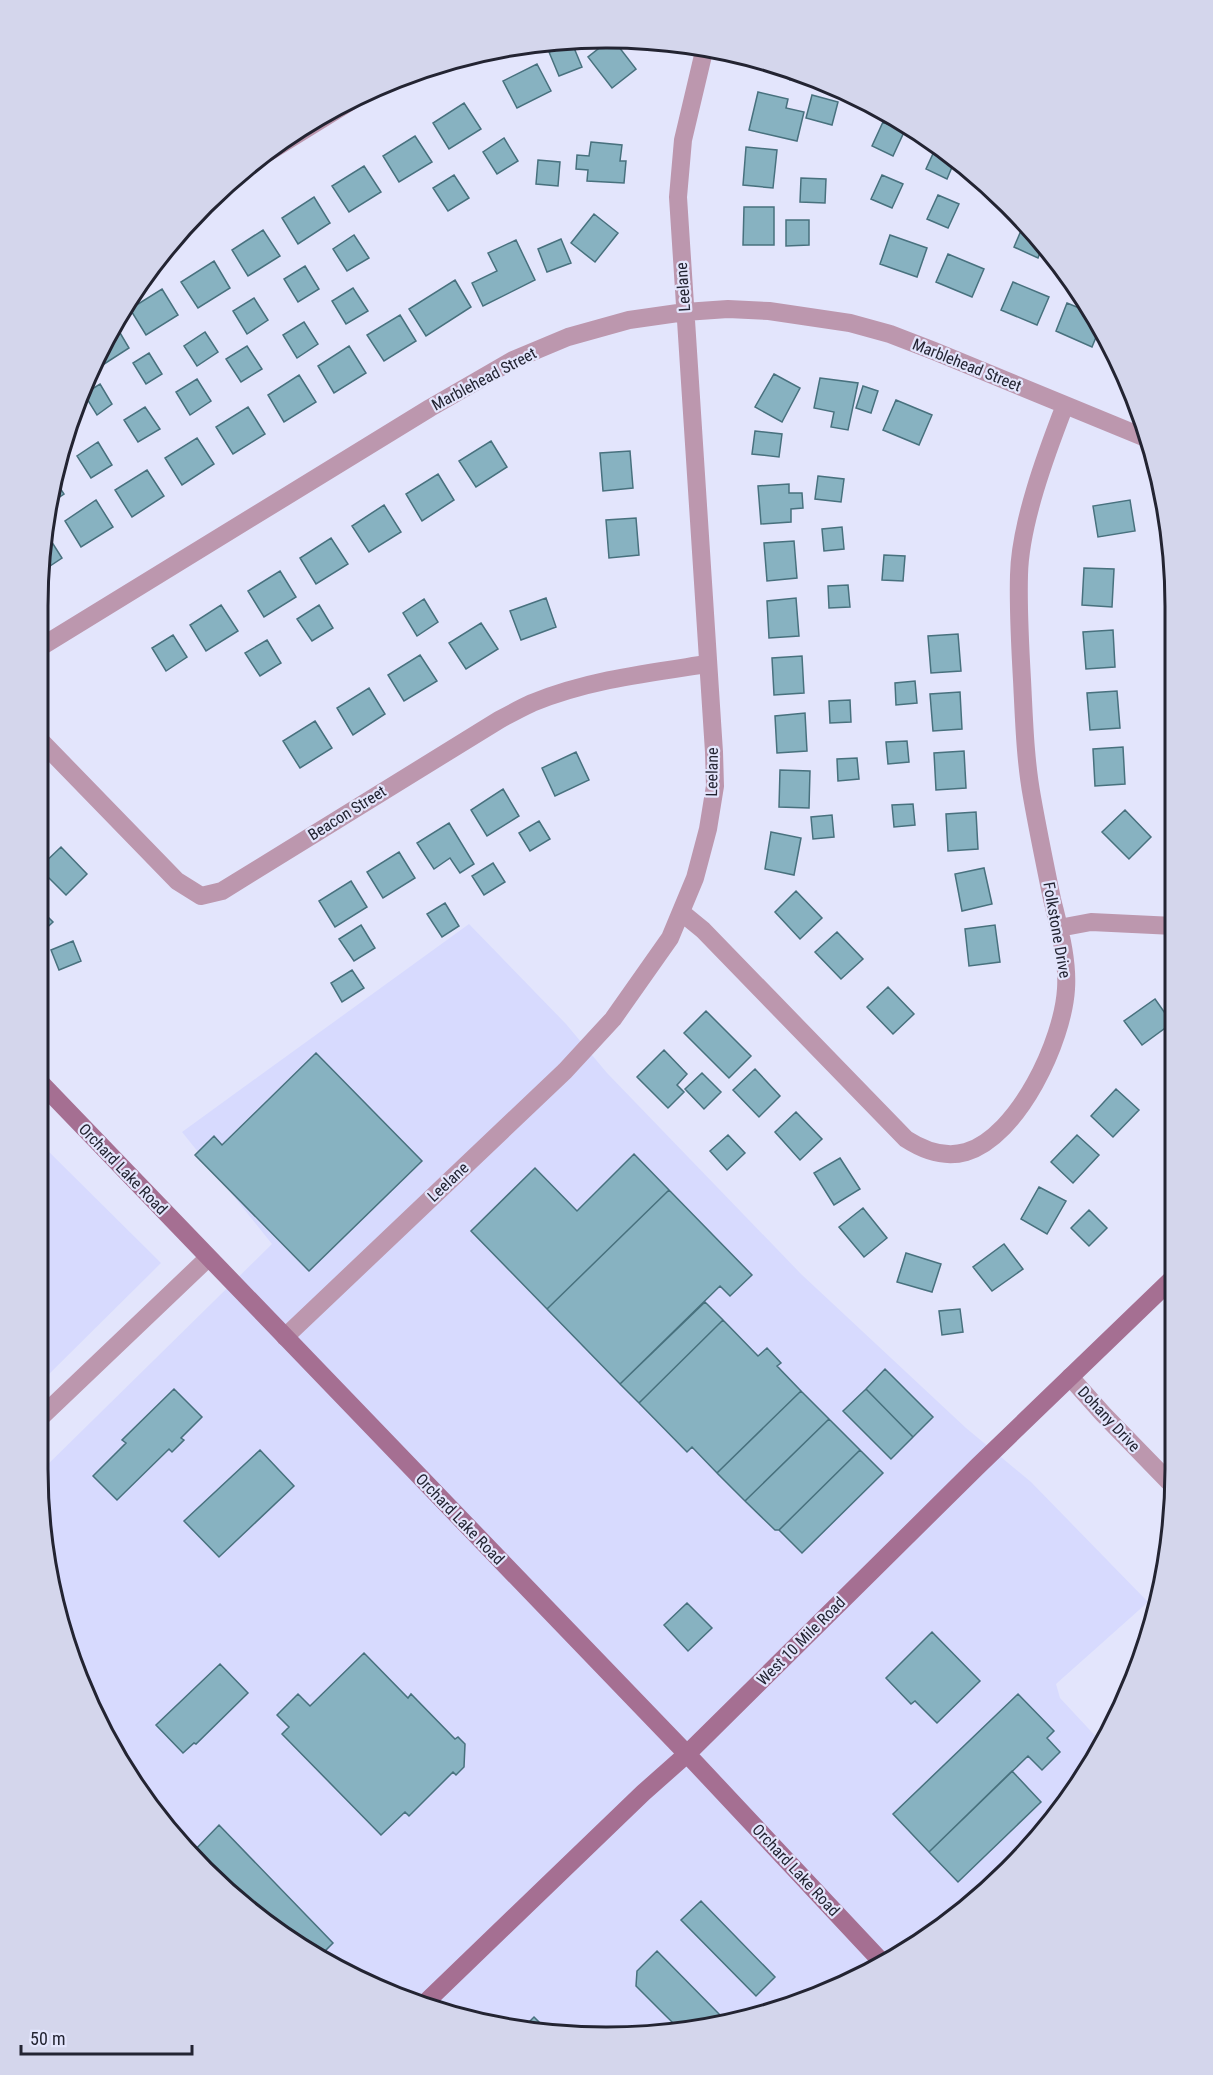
<svg xmlns="http://www.w3.org/2000/svg" width="1213" height="2075" font-family="'Roboto Condensed',sans-serif">
<style>
.built{fill:#d7dafe}
.building{fill:#87b2c1;stroke:#48717e;stroke-width:1.5}
.lines{fill:none;stroke-linecap:round;stroke-linejoin:round}
.street{stroke:#bc97ae;stroke-width:18}
.secondary{stroke:#a56f92;stroke-width:18}
.labels{text-anchor:middle;dominant-baseline:central;stroke-width:4.5;stroke-linejoin:round;paint-order:stroke}
.street-label{font-size:16px;fill:#232432;stroke:#e3e5fc}
.rim{fill:none;stroke:#232432;stroke-width:3}
</style>
<rect width="100%" height="100%" fill="#e3e5fc"/>
<path class="built" d="M469 924 566 1024 607 1073 801 1274 966 1428 1031 1482 1148 1602 1056 1684 1060 1698 1101 1742 1080 1784 981 1897 824 1994 643 2036 459 2018 290 1941 155 1815 68 1651 38 1474 272 1244 182 1132Z
M38 1141 161 1263 38 1385Z"/>
<path class="building" d="M612 38 636 69 612 88 588 57Z
M572 43 582 67 559 76 549 52Z
M765 63 796 72 790 80Z
M537 64 551 91 517 108 503 81Z
M758 92 788 99 786 108 804 112 797 141 749 130Z
M812 95 838 102 832 125 806 118Z
M464 103 481 129 449 149 433 123Z
M883 122 904 132 893 156 872 146Z
M415 136 432 162 399 182 383 156Z
M504 138 518 161 497 174 483 152Z
M591 142 622 145 620 161H626L624 183 587 181 588 170 576 169 577 155 589 156Z
M937 145 955 160 947 179 926 169Z
M746 147 777 150 773 188 743 185Z
M538 160 560 162 558 186 536 184Z
M364 166 381 192 349 212 332 186Z
M454 175 469 198 448 211 433 188Z
M882 175 903 184 892 208 871 199Z
M801 178 826 179 825 203 800 202Z
M984 184 1002 199 981 190Z
M938 195 959 204 948 228 927 219Z
M314 197 330 223 298 244 282 218Z
M744 207H774V245H743Z
M594 214 618 233 595 262 571 243Z
M786 220H809V245L786 246Z
M1023 226 1027 227 1042 247 1038 258 1014 247Z
M263 230 280 256 248 276 232 250Z
M354 235 369 258 347 271 333 249Z
M890 235 927 248 917 277 880 264Z
M561 239 571 263 547 272 538 249Z
M516 240 535 280 483 306 472 283 497 271 488 253Z
M948 254 984 269 972 297 936 282Z
M214 261 230 288 198 308 181 282Z
M305 266 319 289 298 302 284 279Z
M455 280 471 307 426 336 409 309Z
M1013 282 1049 297 1037 325 1001 310Z
M353 288 368 311 346 324 332 301Z
M162 289 178 315 146 335 130 309Z
M254 298 268 320 247 334 233 311Z
M1067 303 1094 314 1099 322 1101 325 1092 347 1056 331Z
M400 315 416 341 384 361 367 335Z
M304 322 318 344 297 358 283 335Z
M116 326 129 348 98 368 96 366Z
M205 332 218 352 197 366 184 346Z
M247 346 262 369 241 382 226 359Z
M349 346 366 373 334 393 318 366Z
M149 353 162 374 146 384 133 363Z
M774 374 800 388 782 422 755 407Z
M299 375 316 402 284 422 268 395Z
M820 378 858 383 848 430 831 427 834 412 814 408Z
M197 379 211 401 190 415 176 392Z
M100 384 112 404 97 415 84 394Z
M863 386 878 391 871 413 856 408Z
M896 400 932 415 919 445 883 430Z
M145 407 160 429 138 442 124 420Z
M248 407 265 434 233 454 216 427Z
M755 431 782 434 779 457 752 454Z
M197 438 214 464 182 485 165 458Z
M491 441 507 467 476 487 459 461Z
M98 442 112 465 91 478 77 456Z
M630 451 633 488 603 491 600 453Z
M147 470 164 496 132 517 115 490Z
M438 474 454 500 422 521 406 494Z
M818 476 844 479 841 502 815 499Z
M56 482 64 494 52 502Z
M789 484V493H802L803 508 791 509V522L761 524 758 486Z
M96 500 113 527 81 547 65 521Z
M1130 500 1135 531 1098 537 1093 506Z
M384 505 401 532 369 552 352 526Z
M636 518 639 555 609 558 606 520Z
M842 527 844 549 824 551 822 529Z
M48 536 62 558 41 572 39 568 45 538Z
M331 538 348 564 316 584 300 558Z
M794 541 797 578 767 581 764 543Z
M884 555 905 556 903 581 882 580Z
M1084 568 1114 569 1112 607 1082 605Z
M280 571 296 597 264 617 248 591Z
M848 585 850 607 829 608 828 586Z
M546 598 556 627 521 640 510 611Z
M796 598 799 636 769 638 767 601Z
M424 599 438 622 417 636 403 613Z
M221 605 238 631 206 651 190 625Z
M319 605 333 628 312 641 297 619Z
M481 623 498 649 466 669 449 643Z
M1113 630 1115 667 1086 669 1083 632Z
M958 634 961 671 931 673 928 636Z
M173 635 187 657 166 671 152 648Z
M267 640 281 663 260 676 245 653Z
M420 655 437 681 404 701 388 675Z
M802 656 804 693 774 695 772 658Z
M915 681 917 703 896 705 895 683Z
M369 688 385 714 353 735 337 708Z
M1117 691 1120 728 1090 730 1087 693Z
M960 692 962 729 933 731 930 694Z
M850 700 851 722 830 723 829 701Z
M805 713 807 751 777 753 775 716Z
M315 721 332 748 300 768 283 741Z
M907 741 909 762 888 764 886 742Z
M1123 747 1125 784 1095 786 1093 749Z
M964 751 966 788 936 790 934 753Z
M576 752 589 780 555 796 542 768Z
M857 758 859 779 838 781 837 759Z
M780 770 810 771 809 808 779 807Z
M503 789 519 816 487 836 471 810Z
M913 804 915 825 894 827 892 805Z
M1125 810 1151 837 1129 859 1102 832Z
M976 812 978 849 948 851 946 814Z
M832 815 834 837 813 839 811 817Z
M539 821 550 839 530 851 519 833Z
M449 823 474 864 460 873 450 858 434 869 417 843Z
M38 824 47 832 38 840Z
M771 832 801 838 794 875 765 869Z
M61 847 87 874 66 895 39 868Z
M399 852 415 878 383 898 367 872Z
M493 863 505 882 484 895 472 876Z
M984 868 992 904 962 911 955 874Z
M351 881 367 907 335 927 319 901Z
M796 891 822 918 800 939 775 912Z
M445 903 459 926 442 937 427 914Z
M38 907 53 922 38 936Z
M361 925 375 948 354 961 339 939Z
M995 925 1000 962 969 966 965 929Z
M837 932 863 959 841 979 815 952Z
M73 941 81 961 59 970 51 950Z
M352 970 364 988 342 1002 331 983Z
M888 987 914 1014 893 1034 867 1007Z
M1155 999 1172 1023 1142 1045 1124 1021Z
M706 1011 751 1056 729 1078 684 1033Z
M664 1050 687 1074 677 1085 684 1092 668 1108 637 1077Z
M316 1053 422 1161 309 1271 195 1155 214 1136 222 1145Z
M755 1069 780 1096 759 1117 733 1090Z
M702 1073 721 1092 704 1109 685 1089Z
M1116 1089 1139 1110 1113 1137 1091 1116Z
M796 1112 822 1139 800 1160 775 1132Z
M728 1135 745 1153 727 1170 710 1151Z
M1077 1135 1099 1155 1073 1183 1051 1162Z
M634 1154 669 1190 547 1309 471 1231 535 1168 577 1211Z
M840 1158 860 1189 834 1205 814 1173Z
M1039 1187 1066 1201 1047 1234 1021 1219Z
M669 1190 752 1275 730 1296 720 1286 620 1384 547 1309Z
M863 1208 887 1238 864 1257 839 1227Z
M1089 1210 1107 1228 1089 1246 1071 1228Z
M1004 1244 1023 1269 992 1291 973 1267Z
M906 1253 941 1264 932 1292 897 1282Z
M705 1302 723 1320 639 1403 620 1384Z
M960 1309 963 1332 942 1335 939 1311Z
M723 1320 758 1356 767 1348 781 1363 777 1366 801 1391 717 1473 692 1447 687 1452 639 1403Z
M885 1369 933 1417 913 1437 866 1389Z
M174 1389 202 1417 181 1438 184 1440 172 1452 169 1449 117 1500 93 1476 126 1443 122 1440Z
M866 1389 913 1437 891 1459 843 1411Z
M801 1391 829 1419 745 1501 717 1473Z
M829 1419 860 1450 779 1530H775L745 1501Z
M260 1450 294 1486 219 1557 184 1521Z
M860 1450 883 1473 802 1553 779 1530Z
M687 1603 712 1628 688 1651 664 1625Z
M932 1632 980 1681 937 1723 915 1701 911 1704 886 1678Z
M364 1653 408 1698 411 1694 455 1739 458 1737 465 1744 464 1767 456 1775 453 1772 409 1816 405 1812 381 1835 282 1734 289 1727 277 1715 298 1694 310 1706Z
M220 1664 248 1693 196 1744 194 1743 183 1753 156 1725Z
M1018 1694 1054 1731 1047 1738 1060 1752 1042 1770 1028 1756 929 1852 893 1814Z
M1012 1771 1041 1802 958 1882 929 1852Z
M219 1825 333 1943 321 1955 290 1941 194 1851Z
M701 1901 775 1977 756 1996 681 1920Z
M657 1951 723 2018 678 2028 636 1986 637 1971Z
M534 2017 543 2026 526 2025Z"/>
<g class="lines">
<path class="street" d="M267 153 351 101
M39 648 430 408 513 360 568 337 629 320 685 312 728 309 769 311 850 323 890 334 934 351 1148 439
M39 739 177 881 201 896 222 891 499 720C510 714 521 708 532 703 588 680 648 673 707 664
M681 912 703 930 906 1139C923 1150 945 1158 966 1152 1019 1136 1063 1040 1066 989 1068 959 1059 928 1052 899 1045 865 1038 831 1032 797 1025 759 1024 718 1022 680 1020 645 1018 610 1019 575 1020 524 1046 454 1065 405
M1059 928 1091 922 1174 926
M285 1337 565 1071 613 1019 670 938 695 878 708 829 715 786 714 752 678 197 683 140 705 47
M1070 1377 1103 1414 1174 1487
M38 1420 208 1258"/>
<path class="secondary" d="M38 1080 687 1754 880 1960
M425 2003 643 1793 687 1754 978 1466 1174 1277"/>
</g>
<g class="labels">
<g class="street-label">
<text transform="translate(683 287) rotate(-94)">Leelane</text>
<text transform="translate(967 365) rotate(22)">Marblehead Street</text>
<text transform="translate(484 379) rotate(-28)">Marblehead Street</text>
<text transform="translate(712 772) rotate(-89)">Leelane</text>
<text transform="translate(347 813) rotate(-32)">Beacon Street</text>
<text transform="translate(1057 930) rotate(80)">Folkstone Drive</text>
<text transform="translate(123 1169) rotate(46)">Orchard Lake Road</text>
<text transform="translate(448 1182) rotate(-43)">Leelane</text>
<text transform="translate(1109 1419) rotate(47)">Dohany Drive</text>
<text transform="translate(460 1519) rotate(46)">Orchard Lake Road</text>
<text transform="translate(801 1641) rotate(-45)">West 10 Mile Road</text>
<text transform="translate(796 1870) rotate(47)">Orchard Lake Road</text>
</g>
</g>
<path d="M0 0H1213V2075H0ZM606 48H607A558 558 0 0 1 1165 606V1469A558 558 0 0 1 607 2027H606A558 558 0 0 1 48 1469V606A558 558 0 0 1 606 48Z" fill="#d4d6ec" fill-rule="evenodd"/>
<path class="rim" d="M606 48H607A558 558 0 0 1 1165 606V1469A558 558 0 0 1 607 2027H606A558 558 0 0 1 48 1469V606A558 558 0 0 1 606 48Z"/>
<path d="M21 2045v9h171v-9" fill="none" stroke="#232432" stroke-width="3"/>
<text x="30" y="2045" font-size="18" fill="#232432" stroke="#e3e5fc" stroke-width="4.5" paint-order="stroke">50 m</text>
</svg>
